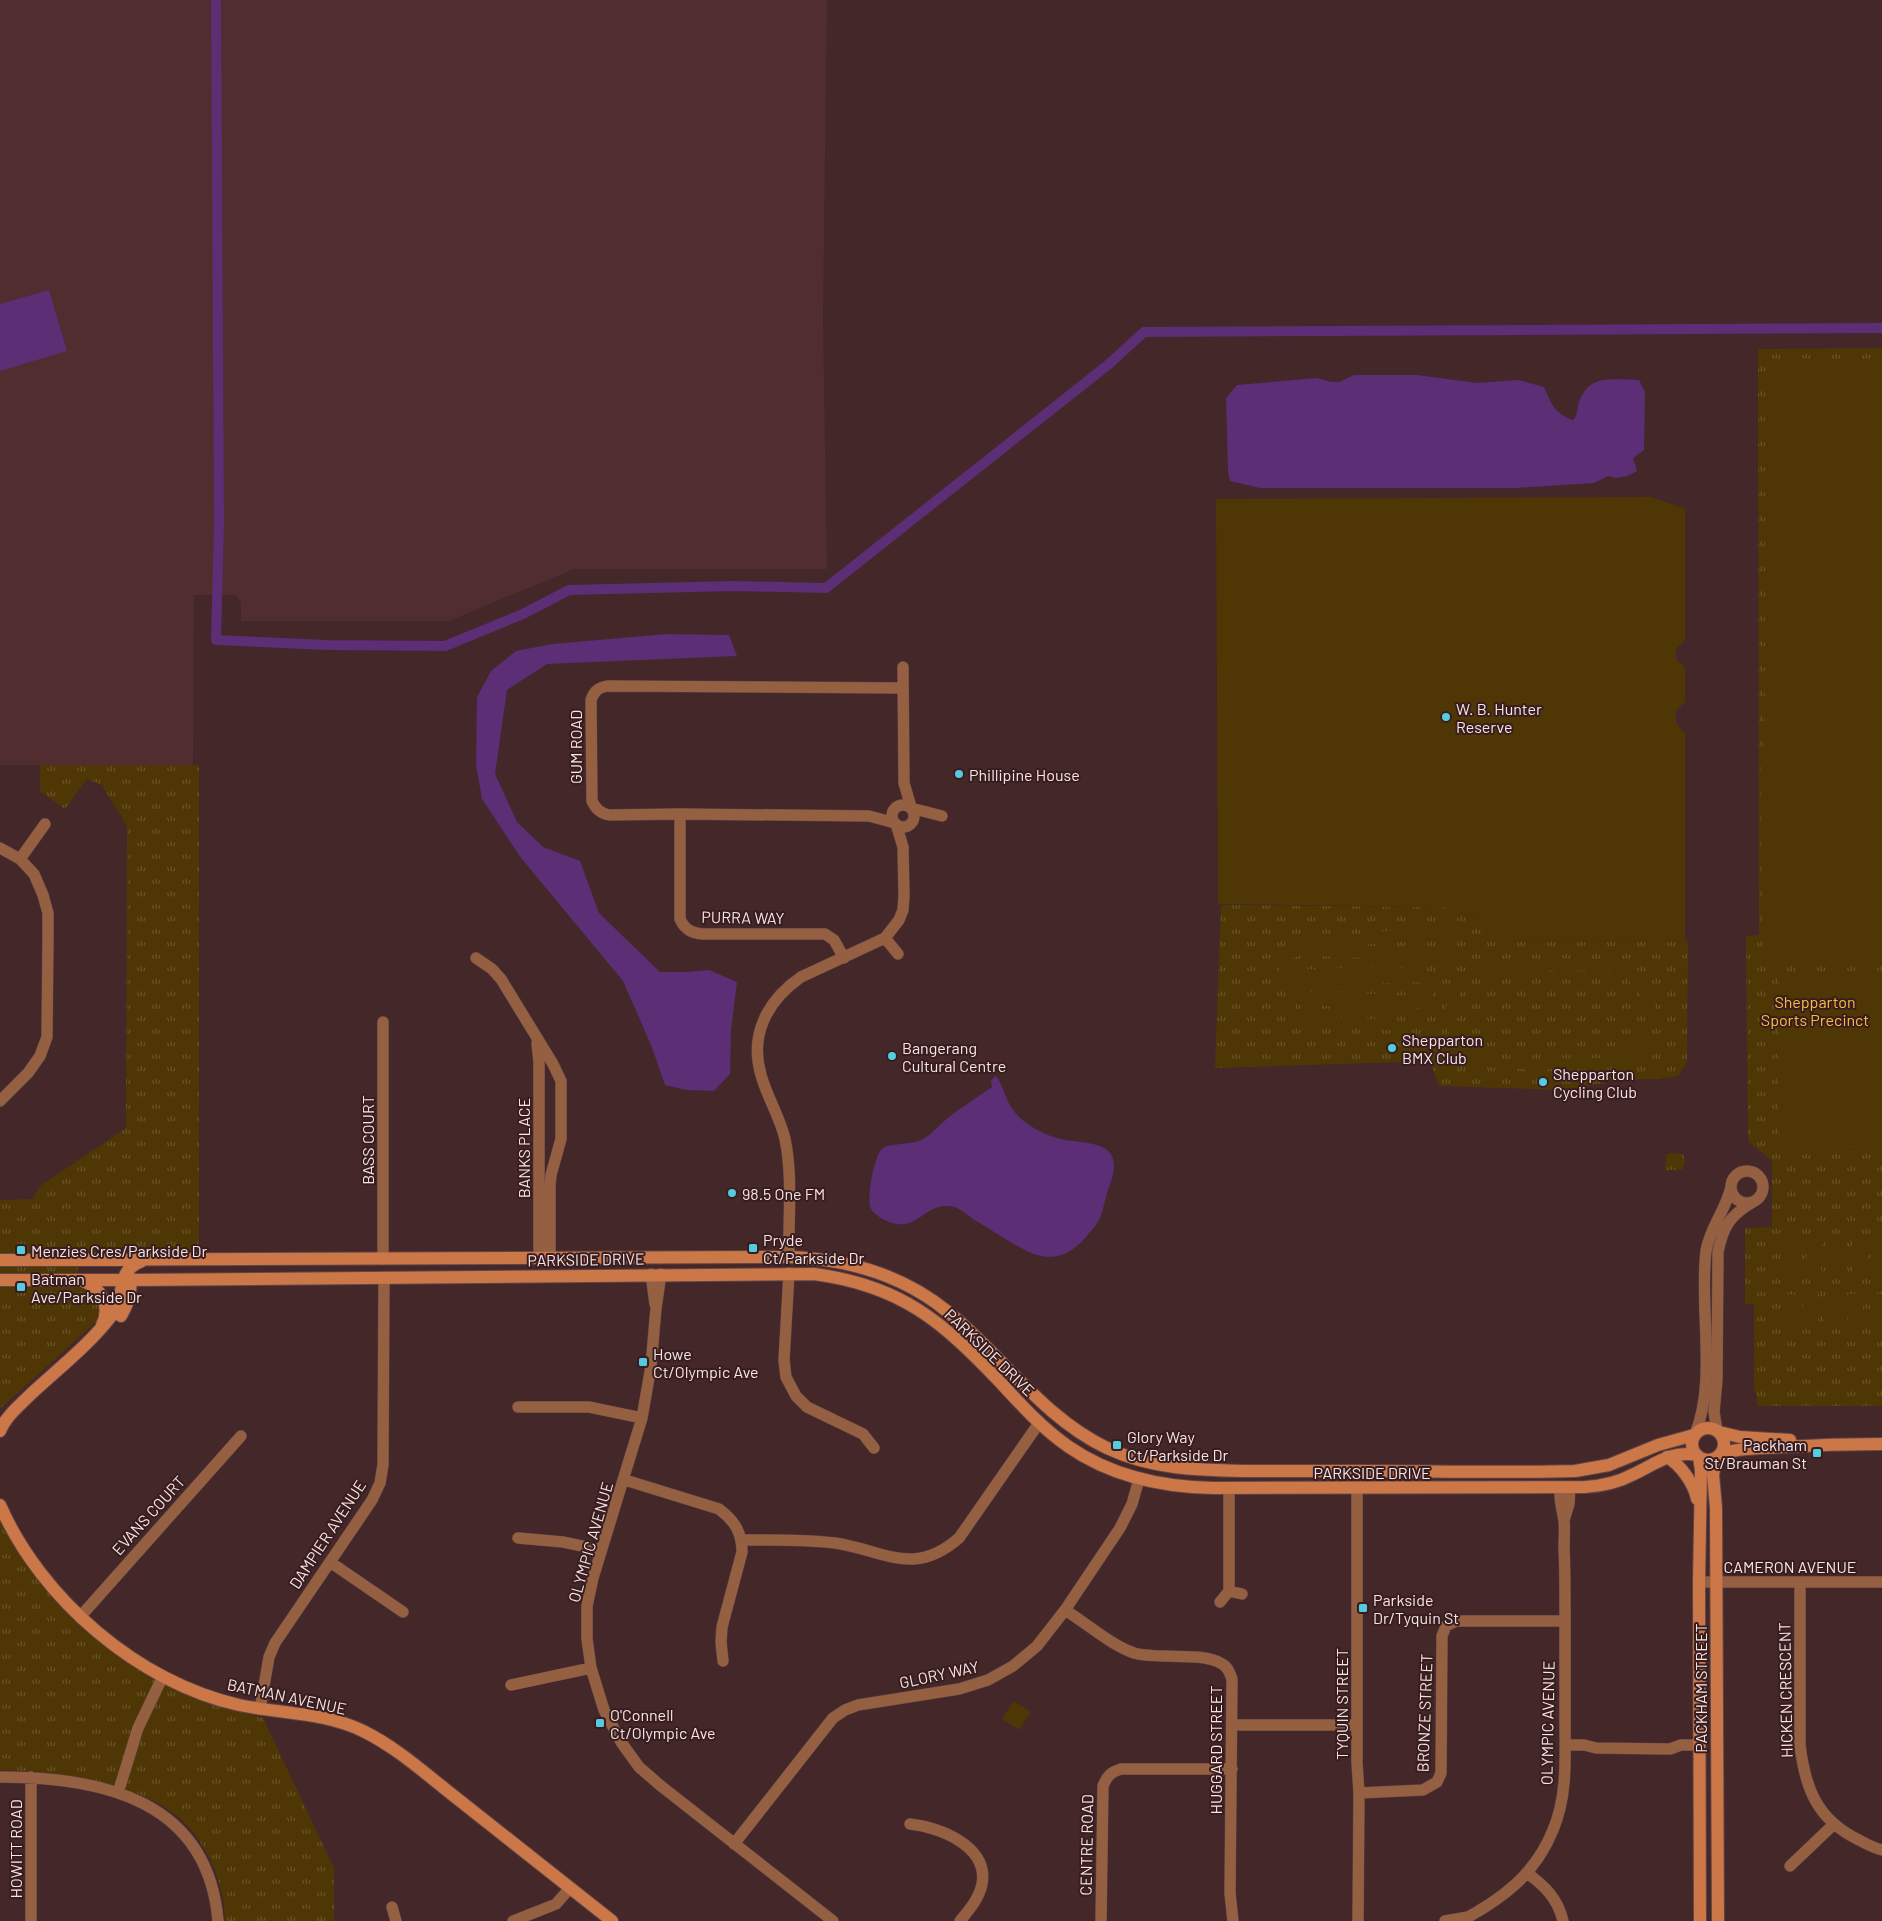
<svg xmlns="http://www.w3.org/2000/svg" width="1882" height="1921" font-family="Barlow,sans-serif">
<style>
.built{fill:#512d30}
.grass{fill:url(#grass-tufts)}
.garden{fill:#4e3704;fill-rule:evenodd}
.water{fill:#5b2e76}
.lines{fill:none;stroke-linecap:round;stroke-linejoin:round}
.canal{stroke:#5b2e76;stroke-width:10}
.street-casing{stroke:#604547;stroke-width:12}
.secondary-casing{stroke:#604547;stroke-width:14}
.street{stroke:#955f42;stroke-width:11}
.secondary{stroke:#cc7747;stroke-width:12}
.poi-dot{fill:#55cae0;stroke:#381d1f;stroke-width:2}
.labels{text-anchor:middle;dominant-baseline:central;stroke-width:4;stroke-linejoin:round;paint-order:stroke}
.poi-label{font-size:16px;fill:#f7e4e4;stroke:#381d1f;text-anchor:start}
.street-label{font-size:16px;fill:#f7e4e4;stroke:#381d1f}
.park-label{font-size:16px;fill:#fabe3e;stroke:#381d1f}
</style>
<defs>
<pattern id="grass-tufts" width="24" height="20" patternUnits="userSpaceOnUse" patternTransform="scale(1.25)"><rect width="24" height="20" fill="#4e3704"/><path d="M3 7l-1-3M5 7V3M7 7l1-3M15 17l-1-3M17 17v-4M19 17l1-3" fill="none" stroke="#685428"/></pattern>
</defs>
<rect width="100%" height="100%" fill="#432729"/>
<path class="built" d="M0 0H827L823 319 827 569H574L449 621H241V603L235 595H194L193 765H0Z"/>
<path class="grass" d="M1882 348V1406H1758L1754 1385V1304H1745V1228L1772 1227V1161L1748 1141 1746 936 1759 935 1758 349Z
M40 765H199V1251L77 1252 79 1286 93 1291 101 1307 98 1320 0 1409V1200L33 1199 40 1186 126 1128 127 826 102 785 87 779 65 809 40 791Z
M1221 905 1444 907 1484 920 1487 940 1688 941 1687 1062 1678 1076 1658 1079 1605 1080V1083L1565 1090 1439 1086 1430 1061 1215 1068Z
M1669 1153 1683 1154 1685 1162 1682 1170H1665L1666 1155Z
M0 1515 31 1570 80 1626 138 1669 210 1703 263 1718 334 1868V1921H225C225 1899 219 1878 210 1859 187 1813 156 1798 109 1785 69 1774 41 1771 0 1770Z"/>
<path class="garden" d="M1882 360V960H1762L1761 747H1764L1769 361Z
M1651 497 1685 509V640L1676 649V659L1685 668V702L1676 711V723L1685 733V941L1487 940 1484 920 1444 907 1218 904 1216 499Z
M1462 921 1464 935 1352 946 1459 948 1458 962 1302 955 1293 958 1291 964 1298 970 1362 967 1416 968 1424 971 1433 980 1435 991 1429 1004 1420 1008C1389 1012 1357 1010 1326 1006 1316 1005 1306 998 1296 1004V1010L1305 1015 1391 1020V1030L1306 1023C1288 1020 1278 1001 1298 992H1332L1412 996H1419L1425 991 1424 986 1418 982 1309 985C1301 985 1292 985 1286 979 1274 968 1280 949 1292 941L1436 926Z
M1503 959H1597L1623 965 1641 976 1647 984 1655 1002 1656 1011 1654 1023 1646 1045 1638 1053 1617 1065 1606 1068 1586 1069H1503C1428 1062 1425 969 1503 959ZM1605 970C1646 977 1663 1028 1625 1051 1619 1055 1610 1057 1603 1058 1578 1058 1554 1059 1530 1059 1519 1059 1506 1061 1495 1058 1467 1052 1448 1027 1458 999 1464 981 1478 974 1495 971Z
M1779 977H1882V1146H1779Z
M1786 1240H1801V1273H1785Z
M1807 1241H1822L1821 1274H1806Z
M1831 1241H1846V1274H1831Z
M1853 1241H1868L1867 1274H1852Z
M1874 1241H1882V1274H1873Z
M1803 1293H1818V1326H1803Z
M1782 1294 1798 1295 1797 1328 1782 1327Z
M1825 1294 1840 1295V1328L1824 1327Z
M1848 1294H1863V1327H1848Z
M1870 1294H1882V1327H1870Z
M1014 1701 1031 1712 1019 1730 1002 1719Z"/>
<path class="water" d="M49 290 67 351 0 371V304Z
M1354 375H1417L1477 383 1519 380 1544 387C1552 405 1554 413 1573 420 1578 415 1577 408 1579 402 1581 397 1583 392 1587 388 1598 376 1624 380 1639 380L1645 392 1644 450 1633 458 1637 471 1627 476 1616 478 1608 476 1594 483 1516 488H1260L1230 481 1228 472 1226 398 1237 385 1317 378 1331 382H1339Z
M667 634 729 635 737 656 547 664 507 690 495 774 517 822 543 847 580 861 599 913 660 972H686L709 970 737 982 731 1031 730 1074 714 1091 686 1090 665 1085 651 1045 623 981 521 858 482 799 476 765 477 697 491 671 516 651 552 644Z
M996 1076C1003 1085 1005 1097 1011 1107 1020 1122 1040 1133 1057 1138 1072 1143 1105 1140 1112 1156 1117 1168 1111 1182 1107 1193 1105 1201 1103 1210 1100 1218 1098 1223 1094 1227 1091 1231 1078 1248 1061 1262 1037 1255 1021 1250 993 1231 978 1222 967 1216 961 1207 949 1206 927 1204 918 1227 897 1224 889 1223 876 1217 871 1209 866 1200 874 1154 883 1148 890 1143 912 1145 923 1139 932 1134 940 1124 949 1117 963 1106 978 1097 992 1087L991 1080Z"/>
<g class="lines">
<path class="canal" d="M216 0 219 525 216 640 327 645 445 646 523 614 569 590 734 586 826 588 1109 364 1144 332 1882 328"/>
<g class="street-casing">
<path id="street" d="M903 667 904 783 911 807
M892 816a11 11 0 1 1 22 0a11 11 0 1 1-22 0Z
M911 808 942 816
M680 814V919C685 930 692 933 703 934H825L834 940 844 958
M895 823 869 816 680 814 609 815C600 813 596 809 592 801L591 700C594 691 598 688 607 686L903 688
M0 848 20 859 34 874 43 895 48 913V936L47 1037 40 1056 28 1073 0 1101
M20 859 45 824
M885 938 898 954
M476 958 492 969 501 979 553 1064 561 1081V1139L551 1175 550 1185V1258
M383 1022V1259
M537 1043 539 1063V1258
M1731 1187a16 16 0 1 1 32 0a16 16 0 1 1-32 0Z
M789 1257C788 1219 793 1177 785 1139 780 1117 767 1097 761 1075 749 1034 768 1000 801 977L885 938 899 920 903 910 904 896 903 847 896 824
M789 1273 784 1360 786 1377 796 1396 807 1407 863 1434 874 1448
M651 1274 655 1304
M661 1274 656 1308 651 1366 642 1418 593 1578 587 1606V1639L591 1668 604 1710 621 1742 639 1767 661 1786 833 1921
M518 1407H589L642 1418
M1717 1430 1714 1412 1717 1380 1718 1252C1723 1227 1730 1215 1753 1202
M1695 1434C1717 1381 1699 1308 1706 1251 1710 1227 1726 1210 1731 1187
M625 1480 719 1509C735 1521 742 1533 742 1552L722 1627 721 1642 723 1661
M1357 1487V1763L1359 1793 1358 1921
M1564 1520 1569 1504 1570 1487
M518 1538 563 1542 601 1550
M742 1540C773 1540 804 1539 835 1543 884 1550 913 1578 959 1538L1039 1423
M330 1562 403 1612
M1699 1582H1882
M1800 1582V1745C1805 1788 1817 1819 1857 1839 1865 1843 1873 1848 1882 1850
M1229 1591V1489
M1220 1602 1229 1591 1242 1594
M1065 1610C1086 1623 1111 1645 1134 1653 1158 1660 1202 1651 1222 1664 1228 1667 1230 1673 1232 1679L1230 1893 1233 1921
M80 1617 241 1436
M511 1685 591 1668
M260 1709 269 1657 275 1643 372 1500 380 1483 383 1465 384 1277
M1232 1725H1357
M1565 1745H1584L1596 1748 1670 1749 1681 1745H1699
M0 1777C102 1777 208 1800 218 1921
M31 1777V1921
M118 1793 138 1728 163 1676
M1359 1793 1423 1790 1437 1782 1441 1773 1442 1636 1446 1626 1456 1621H1565
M910 1824C939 1827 989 1846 982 1884 979 1899 969 1910 960 1921
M734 1844 833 1718 845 1710 858 1705 959 1689 988 1680 1013 1666 1037 1646 1065 1610 1120 1528 1132 1504 1139 1479
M1790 1866 1833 1825
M1527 1873C1545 1886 1558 1899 1563 1921
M392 1907 396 1921
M513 1921 556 1904 570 1888
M1101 1921 1103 1786C1107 1776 1111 1772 1121 1769H1232
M1445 1921 1468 1917
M1461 1921C1502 1899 1535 1875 1553 1830 1568 1795 1565 1755 1565 1718 1565 1681 1565 1644 1565 1608 1565 1588 1565 1567 1564 1547 1564 1539 1565 1529 1564 1521 1562 1507 1559 1503 1560 1487"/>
</g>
<g class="secondary-casing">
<path id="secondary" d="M0 1260 789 1257C846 1259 903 1275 948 1312 1002 1355 1042 1417 1107 1448 1151 1469 1197 1470 1245 1471 1283 1471 1322 1471 1361 1471 1432 1471 1504 1473 1575 1471L1609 1465 1658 1445 1694 1435
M0 1280H131L814 1274C900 1285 942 1321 1000 1382 1021 1405 1043 1429 1069 1447 1111 1476 1162 1487 1213 1488L1585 1487C1602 1486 1619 1482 1634 1474 1655 1464 1672 1450 1697 1455
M83 1281C102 1288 111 1307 102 1325
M121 1316C128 1304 134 1287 128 1273
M1692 1444a16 16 0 1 1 32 0a16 16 0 1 1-32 0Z
M0 1431C6 1416 20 1405 32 1393 59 1368 89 1345 112 1315 127 1296 114 1271 142 1261
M1719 1432 1740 1437 1790 1440
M1720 1454C1740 1448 1761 1448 1782 1447 1815 1445 1848 1444 1882 1444
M1667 1457C1681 1465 1694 1484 1697 1499
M1699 1457 1701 1471 1699 1582 1700 1921
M0 1505C41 1599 139 1683 239 1705 281 1714 324 1712 363 1731 398 1748 428 1776 459 1800 510 1840 561 1881 612 1921
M1718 1921 1716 1508 1713 1474 1718 1456"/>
</g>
<use href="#street" class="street"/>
<use href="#secondary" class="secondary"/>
</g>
<g class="poi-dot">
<circle cx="1446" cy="717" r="5"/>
<circle cx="959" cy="774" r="5"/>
<circle cx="1392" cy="1048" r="5"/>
<circle cx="892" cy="1056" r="5"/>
<circle cx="1543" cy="1082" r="5"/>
<circle cx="732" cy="1193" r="5"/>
<rect x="748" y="1243" width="10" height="10" rx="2.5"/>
<rect x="16" y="1245" width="10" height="10" rx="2.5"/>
<rect x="16" y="1282" width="10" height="10" rx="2.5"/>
<rect x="638" y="1357" width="10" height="10" rx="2.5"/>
<rect x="1112" y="1440" width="10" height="10" rx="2.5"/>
<rect x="1812" y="1448" width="10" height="10" rx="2.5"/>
<rect x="1358" y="1603" width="10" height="10" rx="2.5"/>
<rect x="595" y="1718" width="10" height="10" rx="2.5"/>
</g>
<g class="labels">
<g class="poi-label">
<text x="1456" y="708">W. B. Hunter<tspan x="1456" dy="18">Reserve</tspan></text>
<text x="969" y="774">Phillipine House</text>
<text x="1402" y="1039">Shepparton<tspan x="1402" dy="18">BMX Club</tspan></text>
<text x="902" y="1047">Bangerang<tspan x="902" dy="18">Cultural Centre</tspan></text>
<text x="1553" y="1073">Shepparton<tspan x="1553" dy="18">Cycling Club</tspan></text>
<text x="742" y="1193">98.5 One FM</text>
<text x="763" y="1239">Pryde<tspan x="763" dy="18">Ct/Parkside Dr</tspan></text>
<text x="31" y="1250">Menzies Cres/Parkside Dr</text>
<text x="31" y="1278">Batman<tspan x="31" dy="18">Ave/Parkside Dr</tspan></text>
<text x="653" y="1353">Howe<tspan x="653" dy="18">Ct/Olympic Ave</tspan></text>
<text x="1127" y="1436">Glory Way<tspan x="1127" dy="18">Ct/Parkside Dr</tspan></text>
<text x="1807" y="1444" text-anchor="end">Packham<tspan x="1807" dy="18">St/Brauman St</tspan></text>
<text x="1373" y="1599">Parkside<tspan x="1373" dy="18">Dr/Tyquin St</tspan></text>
<text x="610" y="1714">O'Connell<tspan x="610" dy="18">Ct/Olympic Ave</tspan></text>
</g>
<g class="street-label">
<text transform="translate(575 747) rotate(-90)">GUM ROAD</text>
<text transform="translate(743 917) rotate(1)">PURRA WAY</text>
<text transform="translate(367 1140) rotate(-90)">BASS COURT</text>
<text transform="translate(523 1148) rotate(-90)">BANKS PLACE</text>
<text transform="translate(586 1259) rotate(-1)">PARKSIDE DRIVE</text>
<text transform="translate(990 1352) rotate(44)">PARKSIDE DRIVE</text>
<text x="1372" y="1472">PARKSIDE DRIVE</text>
<text transform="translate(148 1515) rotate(-48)">EVANS COURT</text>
<text transform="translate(327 1534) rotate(-57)">DAMPIER AVENUE</text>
<text transform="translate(590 1542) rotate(-74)">OLYMPIC AVENUE</text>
<text x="1790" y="1566">CAMERON AVENUE</text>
<text transform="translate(939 1674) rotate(-12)">GLORY WAY</text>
<text transform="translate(1700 1688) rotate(-90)">PACKHAM STREET</text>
<text transform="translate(1785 1690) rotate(-91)">HICKEN CRESCENT</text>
<text transform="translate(287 1696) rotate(12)">BATMAN AVENUE</text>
<text transform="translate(1341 1704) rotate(-90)">TYQUIN STREET</text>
<text transform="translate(1424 1713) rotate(-88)">BRONZE STREET</text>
<text transform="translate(1547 1723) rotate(-89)">OLYMPIC AVENUE</text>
<text transform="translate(1215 1750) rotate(-90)">HUGGARD STREET</text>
<text transform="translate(1086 1845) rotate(-89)">CENTRE ROAD</text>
<text transform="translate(15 1849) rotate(-90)">HOWITT ROAD</text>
</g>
<g class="park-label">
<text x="1815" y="1001">Shepparton<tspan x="1815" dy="18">Sports Precinct</tspan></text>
</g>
</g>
</svg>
